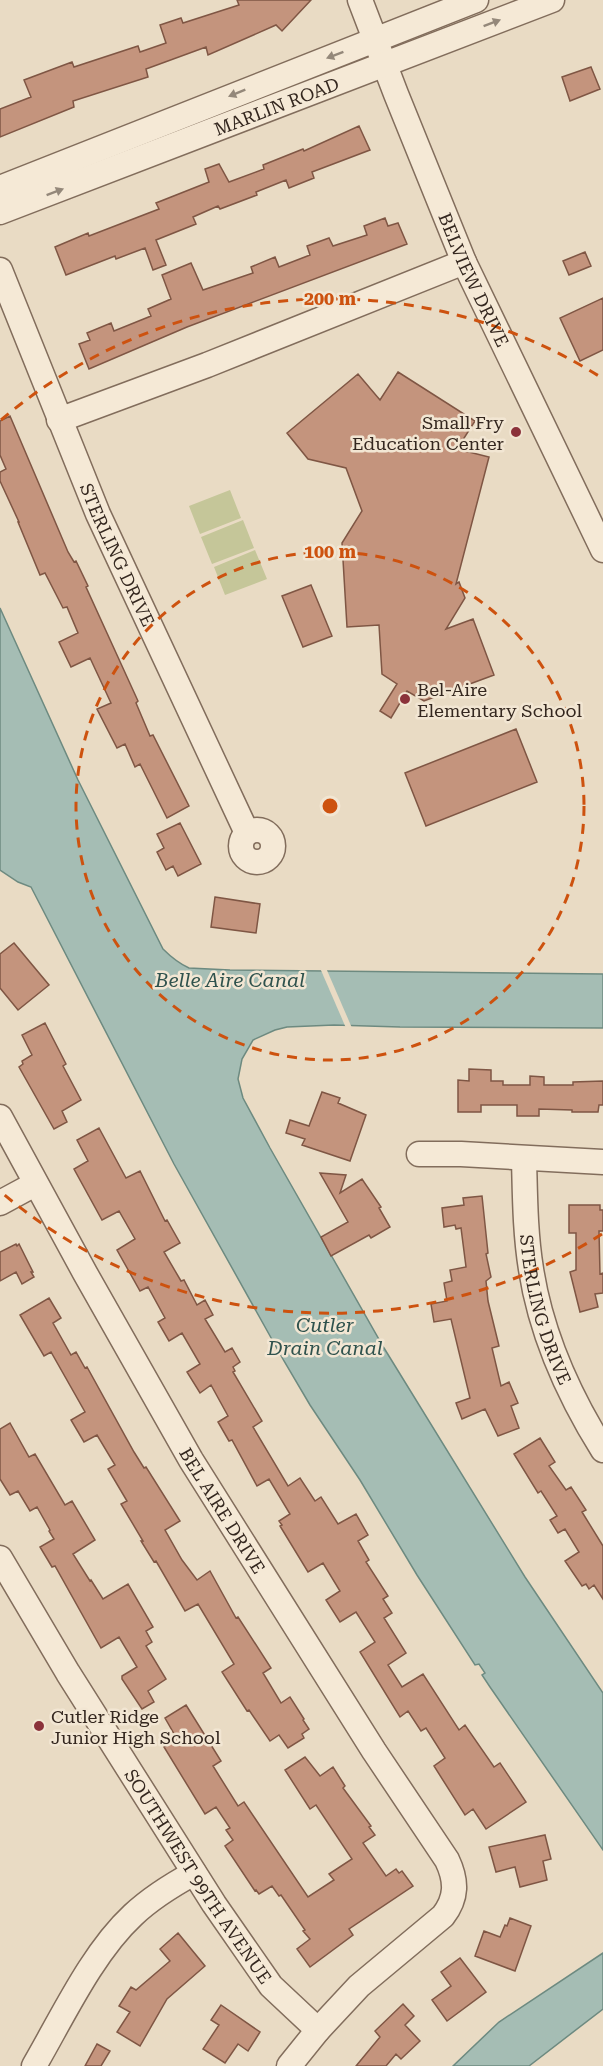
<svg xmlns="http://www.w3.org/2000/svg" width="603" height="2066" font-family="'Roboto Serif',serif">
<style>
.green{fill:#c5c699}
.water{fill:#a5bdb4;stroke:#6d8a80;stroke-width:1.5}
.pier{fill:#e9dbc4}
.building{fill:#c4947d;stroke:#7f5644;stroke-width:1.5}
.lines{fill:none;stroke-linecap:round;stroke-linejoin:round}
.minor-casing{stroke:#826d5c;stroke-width:27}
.minor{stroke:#f5e9d6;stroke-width:24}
.oneway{fill:#94887a}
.ring{fill:none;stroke:#cd520f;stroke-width:3;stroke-dasharray:10 8}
.poi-dot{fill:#8b323a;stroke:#f2e6d3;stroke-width:2}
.labels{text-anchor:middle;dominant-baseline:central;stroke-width:5;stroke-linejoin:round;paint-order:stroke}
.street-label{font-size:18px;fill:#34271f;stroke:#f2e6d3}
.poi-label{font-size:18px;fill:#34271f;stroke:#f2e6d3;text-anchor:start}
.water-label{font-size:20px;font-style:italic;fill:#2f524d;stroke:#f2e6d3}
.centre{fill:#cd520f;stroke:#f2e6d3;stroke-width:3}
.ring-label{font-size:18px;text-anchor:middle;font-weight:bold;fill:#cd520f;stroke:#f2e6d3;stroke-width:5;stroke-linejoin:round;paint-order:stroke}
</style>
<rect width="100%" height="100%" fill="#e9dbc4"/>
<path class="green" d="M230 490 241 518 200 534 189 506Z
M243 520 254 548 212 564 201 537Z
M255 550 267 579 225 595 214 567Z"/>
<path class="water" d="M0 608 78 780 163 949C171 957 178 963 189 968L230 970 603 974V1028L400 1027 334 1025 287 1027 275 1030 253 1040 242 1059 238 1079 243 1098 270 1148 384 1348 525 1577 603 1693V1850L490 1687 482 1675 485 1673 479 1664 475 1665 417 1575 360 1480 310 1405 284 1361 174 1164 31 887 18 882 0 870Z
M603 1953V2009L529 2066H453L499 2022Z"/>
<path class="pier" d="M320 968H326L352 1028H346Z"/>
<path class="building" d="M237 0H311L282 31 276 25 208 55 206 47 146 69 148 77 73 101 74 107 0 137V109L31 97 24 80 72 62 74 67 138 46 140 52 166 43 160 25 181 18 183 23 239 5Z
M591 67 600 89 570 101 562 77Z
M359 126 370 150 312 172 314 178 289 188 286 180 256 192 257 195 220 209 218 206 193 217 196 224 156 240 166 265 153 270 145 248 116 259 115 256 66 275 55 247 88 233 89 236 159 209 156 203 209 182 205 169 219 164 229 182 264 169 263 165 303 149 304 151Z
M385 218 388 226 398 223 407 244 187 327 89 369 79 344 90 340 87 333 111 323 114 331 151 316 148 309 171 299 162 275 191 263 203 290 253 273 251 267 275 257 279 267 310 255 307 246 329 238 333 246 367 235 364 226Z
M585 252 591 266 569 275 563 261Z
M603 298V350L580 361 560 318Z
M398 372 475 421 457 449 489 457 456 584 459 582 465 598 446 629 473 619 494 675 424 701 407 691 391 718 380 711 397 684 382 674 379 625 347 627 342 543 362 511 346 468 308 459 287 433 358 374 380 400Z
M10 416 68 552 74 562 76 561 88 586 86 587 138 701 136 703 150 736 153 735 189 806 167 818 140 764 135 767 125 744 117 748 97 709 111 703 90 658 71 667 59 642 78 633 67 607 63 608 45 573 40 575 18 522H19L0 481V472L6 469 0 455V421Z
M311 585 332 636 303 647 282 596Z
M516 729 537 782 426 826 405 773Z
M180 823 201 864 178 876 173 866 166 870 157 852 164 848 157 834Z
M215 897 260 904 256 933 211 927Z
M14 943 49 985 18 1010 0 988V954Z
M45 1023 66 1064 63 1066 81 1100 62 1111 67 1122 54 1129 19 1067 23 1064 22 1061 32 1055 22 1035Z
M469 1069 491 1070V1081H503V1085H530V1076L544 1077V1085H573V1082L603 1081V1105H599L598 1112H572V1110L539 1109V1116H517V1105H481V1112H458V1080L469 1081Z
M322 1092 340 1098 338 1103 366 1115 350 1161 302 1145 305 1139 286 1133 290 1120 309 1126Z
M99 1128 126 1178 140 1171 165 1221 167 1220 180 1243 164 1252 181 1281 184 1280 197 1305 205 1300 213 1315 205 1319 225 1352 232 1348 240 1362 233 1367 235 1371 233 1372 262 1421 253 1427 288 1486 300 1478 315 1501 321 1497 338 1524 356 1514 368 1535 358 1541 369 1560 366 1562 388 1596 383 1599 392 1613 384 1618 406 1653 388 1665 402 1687 423 1674 459 1730 465 1725 494 1767 500 1763 526 1802 486 1829 473 1809 465 1815 434 1766 445 1758 426 1728 421 1731 408 1711 400 1717 360 1652 375 1642 356 1612 340 1622 326 1600 340 1591 323 1563 308 1572 280 1526 282 1525 279 1521 290 1514 269 1479 257 1486 232 1440 229 1441 218 1422 228 1416 211 1385 200 1393 187 1372 200 1364 182 1333 169 1341 158 1322 165 1318 148 1287 140 1291 117 1250 135 1239 119 1211 102 1220 74 1169 88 1161 77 1140Z
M320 1173 346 1175 340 1193 362 1179 381 1207 379 1208 390 1227 371 1238 369 1235 331 1256 321 1237 348 1222Z
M482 1196 488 1253 486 1254 491 1277 486 1281 488 1301 499 1346 492 1348 501 1386 509 1382 518 1403 511 1406 519 1428 498 1436 485 1409 462 1419 456 1403 470 1398 451 1319 434 1322 431 1304 447 1301 444 1283 452 1281 450 1270 466 1267 461 1228 456 1229 455 1225 444 1227 442 1208 464 1205 463 1198Z
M569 1205H600V1210H603V1231H599L600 1274 603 1273V1293L595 1294 598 1307 580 1312 570 1272 576 1270V1233H569Z
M16 1244 17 1246 19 1244 33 1272H31L34 1277 22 1284 16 1272 0 1281V1252Z
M49 1298 61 1318 53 1323 71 1355 76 1352 85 1368 87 1367 134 1452 144 1468 146 1467 180 1521 165 1530 182 1560 197 1580 210 1571 236 1618 238 1617 271 1668 263 1673 281 1703 290 1697 304 1719 303 1720 309 1729 302 1734 304 1738 288 1748 279 1735 270 1741 249 1710 247 1711 222 1672 234 1664 198 1604 185 1611 156 1561 154 1562 141 1541H143L121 1504 127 1501 108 1469 115 1465 97 1435 84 1442 71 1420 85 1412 51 1352 44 1356 20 1315Z
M10 1423 29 1457 35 1454 65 1505 72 1501 95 1540 73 1554 90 1581 91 1580 103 1599 128 1584 153 1627 146 1631 152 1642 146 1646 166 1679 148 1691 154 1702 142 1709 122 1679V1676L137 1667 119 1637 101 1648 55 1566 52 1567 40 1547 54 1539 49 1531 50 1530 37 1507 30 1511 18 1491 10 1495 0 1479V1429Z
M540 1438 555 1462 549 1466 566 1490 571 1487 586 1510 582 1512 603 1546V1599L594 1585 589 1589 586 1584 582 1586 565 1561 579 1552 565 1529 558 1533 550 1520 557 1516 541 1491 538 1493 514 1454Z
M186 1705 221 1761 213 1766 238 1806 244 1802 308 1897 334 1880 329 1874 352 1859 316 1805 310 1809 285 1770 305 1757 320 1776 333 1767 345 1786 343 1788 371 1826 369 1827 375 1835 363 1843 386 1876 396 1869 399 1873 402 1871 413 1886 349 1929 353 1935 310 1967 297 1949 310 1939 303 1931 305 1930 281 1895 279 1896 272 1886 259 1894 256 1890 255 1891 225 1846 233 1840 226 1830 230 1828 216 1807 205 1814 164 1747 177 1739 165 1718Z
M545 1835 551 1859 543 1861 547 1880 520 1887 515 1867 496 1872 489 1847Z
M510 1918 531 1926 515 1971 475 1956 484 1931 500 1937 505 1925 507 1926Z
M178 1933 205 1966 167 1999 140 2046 117 2032 130 2012 119 2006 131 1987 136 1990 170 1961 160 1949Z
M460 1958 486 1992 447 2021 432 2000 451 1986 441 1972Z
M403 2004 414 2016 405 2025 420 2041 401 2059 396 2054 386 2066H356L380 2037 375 2031Z
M221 2005 260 2032 248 2051 238 2044 225 2063 203 2049 219 2025 211 2020Z
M97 2044 110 2051 101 2066H85Z"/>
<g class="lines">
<g class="minor-casing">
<g id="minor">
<path id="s1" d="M360 0 396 94 464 262 603 550"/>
<path d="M0 188 476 0"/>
<path id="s2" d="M0 212 552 0"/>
<path id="s3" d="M0 270 98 514 247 833"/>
<path d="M59 420 207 365 464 262"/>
<circle cx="257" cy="846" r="16"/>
<path id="s4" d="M0 1117 85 1273 191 1460 374 1751 447 1860C457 1881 457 1898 443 1916L359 1986 318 2030 289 2066"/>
<path d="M419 1154H461L603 1162"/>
<path id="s5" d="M524 1159C525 1195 525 1232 531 1269 541 1334 568 1394 603 1450"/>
<path d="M0 1203 35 1184"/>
<path id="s6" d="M0 1558 68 1673 214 1904 271 1986 318 2030"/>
<path d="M34 2066C62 2018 92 1953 133 1915 151 1898 172 1885 194 1873"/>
</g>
</g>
<use href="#minor" class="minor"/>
</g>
<defs><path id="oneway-solid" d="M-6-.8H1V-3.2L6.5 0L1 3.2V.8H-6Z" transform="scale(1.5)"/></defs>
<g class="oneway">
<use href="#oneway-solid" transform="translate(492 23) rotate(-21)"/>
<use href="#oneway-solid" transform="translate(335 55) rotate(159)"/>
<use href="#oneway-solid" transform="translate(237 93) rotate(158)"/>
<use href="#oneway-solid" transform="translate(55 192) rotate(-21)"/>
</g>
<g class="ring">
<circle cx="330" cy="806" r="254"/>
<path d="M602 1234A507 507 0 0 1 1 1192M1 420A507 507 0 0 1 602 378"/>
</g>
<g class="poi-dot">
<circle cx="516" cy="432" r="6"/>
<circle cx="405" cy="699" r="6"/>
<circle cx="39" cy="1726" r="6"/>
</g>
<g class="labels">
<g class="street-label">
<text stroke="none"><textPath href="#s2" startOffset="296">MARLIN ROAD</textPath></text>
<text stroke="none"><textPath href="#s1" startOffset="302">BELVIEW DRIVE</textPath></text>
<text stroke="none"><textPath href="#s3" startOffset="308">STERLING DRIVE</textPath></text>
<text stroke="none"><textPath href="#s5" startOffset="153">STERLING DRIVE</textPath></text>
<text stroke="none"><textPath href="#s4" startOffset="452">BEL AIRE DRIVE</textPath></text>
<text stroke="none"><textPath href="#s6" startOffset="375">SOUTHWEST 99TH AVENUE</textPath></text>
</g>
<g class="poi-label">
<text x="504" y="422" text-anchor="end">Small Fry<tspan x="504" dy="21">Education Center</tspan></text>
<text x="417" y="689">Bel-Aire<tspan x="417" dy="21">Elementary School</tspan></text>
<text x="51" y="1716">Cutler Ridge<tspan x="51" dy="21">Junior High School</tspan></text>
</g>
<g class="water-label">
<text x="230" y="980">Belle Aire Canal</text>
<text x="325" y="1325">Cutler<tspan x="325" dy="23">Drain Canal</tspan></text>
</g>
</g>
<circle cx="330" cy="806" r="9" class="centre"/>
<g class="ring-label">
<text x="330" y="305">200 m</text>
<text x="330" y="558">100 m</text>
</g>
</svg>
